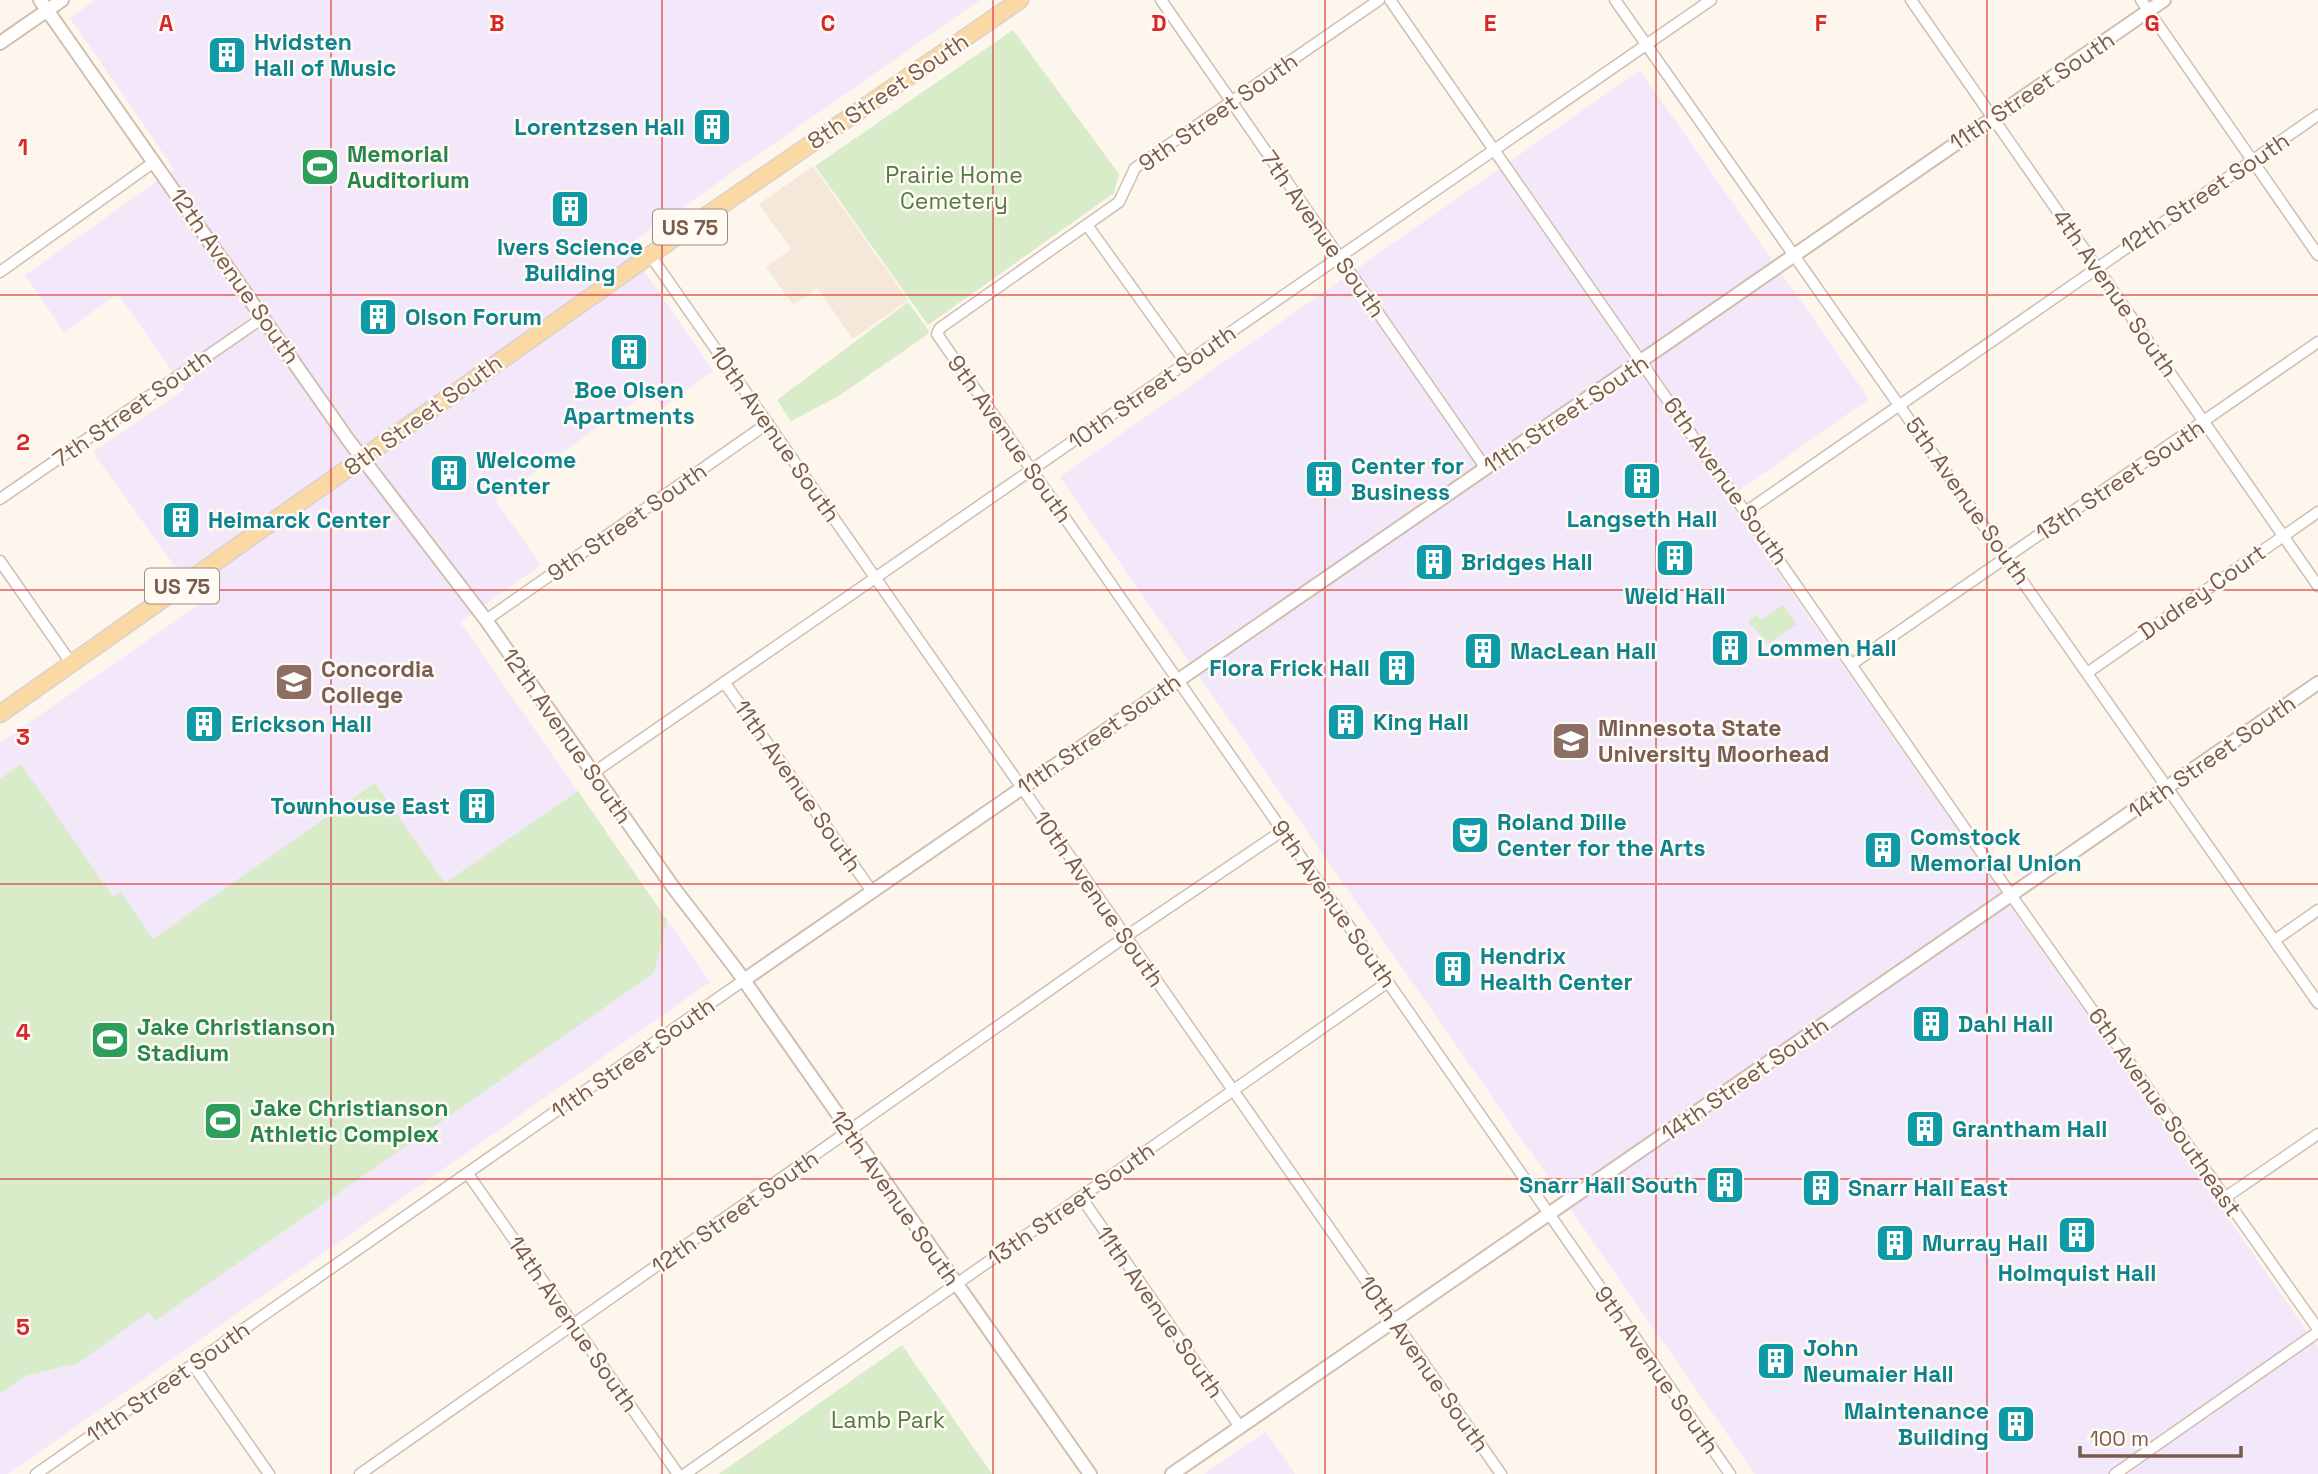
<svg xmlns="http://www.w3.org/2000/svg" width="2318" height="1474" font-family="'Space Grotesk',sans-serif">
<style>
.residential{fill:#f5e8da}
.education{fill:#f3e8fa}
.green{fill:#d8ecc9}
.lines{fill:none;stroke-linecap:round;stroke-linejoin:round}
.minor-casing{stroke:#d1beb0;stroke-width:13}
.tertiary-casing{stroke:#d1beb0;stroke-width:16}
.primary-casing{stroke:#dad1cd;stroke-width:19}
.minor{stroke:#fff;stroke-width:10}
.tertiary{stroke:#fff;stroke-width:12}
.primary{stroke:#fbd9a5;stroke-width:16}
.grid{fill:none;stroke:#d62828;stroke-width:2;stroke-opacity:0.55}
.labels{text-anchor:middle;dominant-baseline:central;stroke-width:5;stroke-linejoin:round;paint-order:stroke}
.shield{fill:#fffaf3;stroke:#a28b7f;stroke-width:2}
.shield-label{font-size:21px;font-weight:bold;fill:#7a5c4d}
.culture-label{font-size:23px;font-weight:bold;fill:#0d838f;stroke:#fffaf3;text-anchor:start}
.street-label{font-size:23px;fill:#7a5c4d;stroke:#fffaf3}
.leisure-label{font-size:23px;font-weight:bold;fill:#27864d;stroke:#fffaf3;text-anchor:start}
.park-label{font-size:23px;fill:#537a41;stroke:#fffaf3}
.education-label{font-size:23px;font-weight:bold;fill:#785e54;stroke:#fffaf3;text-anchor:start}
.grid-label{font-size:23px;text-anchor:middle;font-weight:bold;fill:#d62828;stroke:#fffaf3;stroke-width:5;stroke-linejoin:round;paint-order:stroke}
</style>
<rect width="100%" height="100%" fill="#fdf6ec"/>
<path class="residential" d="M813 166 908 300 853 339 817 288 793 305 766 267 791 249 759 204Z"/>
<path class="education" d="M95 0H980L627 246 713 371 663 408 649 391 495 500 541 565 460 622 710 982 8 1474H0V743L201 603 93 452 185 389 120 297 115 296 64 332 25 275 174 169 70 18Z
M1640 70 1869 399 1727 499 2318 1347V1474H1755L1060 477Z
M1266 1432 1295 1474H1204L1265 1432Z"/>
<path class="green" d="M1013 30 1119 174 1114 193 928 325 815 166Z
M908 302 929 331 927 335 837 397 791 421 777 400Z
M1783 605 1797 624 1768 644 1748 621 1757 615 1761 620Z
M21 764 113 897 121 892 153 939 375 783 445 883 578 791 667 920 654 973 155 1321 149 1312 78 1363 25 1376 0 1394V779Z
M902 1345 992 1474H719Z"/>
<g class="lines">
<g class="minor-casing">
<path id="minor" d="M1161 0 1485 467
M1379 0 1135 168 1119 202 940 328 937 334 1730 1474
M1390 0 2011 895 2318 1329
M1615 0 2318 1003
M1911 0 2318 586
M2141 0 2318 255
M1087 225 1186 363
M650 255 1501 1474
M0 272 154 162
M0 499 264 317
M1747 511 2318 115
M0 561 71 663
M486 620 768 423
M1852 664 2318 342
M2087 673 2318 512
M724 682 871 890
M593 773 1711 0
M2275 940 2318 910
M468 1174 678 1474
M1081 1197 1240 1427
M2226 1197 2318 1134
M193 1365 269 1474
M36 1474 744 980
M360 1474 1125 937 1282 831
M685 1474 1388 982
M2115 1474 2318 1332"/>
</g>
<g class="tertiary-casing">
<path id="tertiary" d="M40 0 349 441 486 620 673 887 736 969 1090 1474
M0 43 62 0
M744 980 2164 0
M1172 1474 2318 683"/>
</g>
<g class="primary-casing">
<path id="primary" d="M0 714 687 229 1020 0"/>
</g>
<use href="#minor" class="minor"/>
<use href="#tertiary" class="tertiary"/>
<use href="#primary" class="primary"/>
</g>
<path class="grid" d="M331 0V1474M662 0V1474M993 0V1474M1325 0V1474M1656 0V1474M1987 0V1474M0 295H2318M0 590H2318M0 884H2318M0 1179H2318"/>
<defs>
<g id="building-square" transform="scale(2.0125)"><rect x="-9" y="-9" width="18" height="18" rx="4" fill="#0f9aa8" stroke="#fffaf3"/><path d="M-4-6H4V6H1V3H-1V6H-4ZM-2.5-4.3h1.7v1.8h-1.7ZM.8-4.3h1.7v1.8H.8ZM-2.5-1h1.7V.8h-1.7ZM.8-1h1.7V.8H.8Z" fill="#fff"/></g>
<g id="stadium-square" transform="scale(2.0125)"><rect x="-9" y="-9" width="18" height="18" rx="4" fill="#2e9e5b" stroke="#fffaf3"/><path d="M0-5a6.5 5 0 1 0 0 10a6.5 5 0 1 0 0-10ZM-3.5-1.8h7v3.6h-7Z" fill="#fff"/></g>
<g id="university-square" transform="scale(2.0125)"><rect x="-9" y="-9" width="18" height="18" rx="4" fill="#8d6e63" stroke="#fffaf3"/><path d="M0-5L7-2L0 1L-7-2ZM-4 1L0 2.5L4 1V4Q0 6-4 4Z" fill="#fff"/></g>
<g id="theatre-square" transform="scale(2.0125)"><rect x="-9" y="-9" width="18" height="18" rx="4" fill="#0f9aa8" stroke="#fffaf3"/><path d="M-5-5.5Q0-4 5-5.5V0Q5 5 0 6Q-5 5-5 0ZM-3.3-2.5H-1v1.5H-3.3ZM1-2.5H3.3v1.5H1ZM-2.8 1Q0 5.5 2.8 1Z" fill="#fff"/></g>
</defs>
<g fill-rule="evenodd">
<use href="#building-square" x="227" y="55"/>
<use href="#building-square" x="712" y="127"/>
<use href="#stadium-square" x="320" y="167"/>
<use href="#building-square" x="570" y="209"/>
<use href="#building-square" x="378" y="317"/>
<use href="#building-square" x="629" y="352"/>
<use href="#building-square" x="449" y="473"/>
<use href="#building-square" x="1324" y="479"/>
<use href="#building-square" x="1642" y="481"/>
<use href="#building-square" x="181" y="520"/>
<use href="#building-square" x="1675" y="558"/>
<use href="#building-square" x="1434" y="562"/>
<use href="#building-square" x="1730" y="648"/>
<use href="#building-square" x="1483" y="651"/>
<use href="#building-square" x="1397" y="668"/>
<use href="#university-square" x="294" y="682"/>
<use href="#building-square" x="1346" y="722"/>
<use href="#building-square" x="204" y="724"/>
<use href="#university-square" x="1571" y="741"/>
<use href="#building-square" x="477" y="806"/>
<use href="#theatre-square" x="1470" y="835"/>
<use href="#building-square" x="1883" y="850"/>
<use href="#building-square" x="1453" y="969"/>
<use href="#building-square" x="1931" y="1024"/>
<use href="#stadium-square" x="110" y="1040"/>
<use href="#stadium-square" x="223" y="1121"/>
<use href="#building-square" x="1925" y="1129"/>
<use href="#building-square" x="1725" y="1185"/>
<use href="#building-square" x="1821" y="1188"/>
<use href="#building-square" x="2077" y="1235"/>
<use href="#building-square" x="1895" y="1243"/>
<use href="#building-square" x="1776" y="1361"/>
<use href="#building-square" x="2016" y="1424"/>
</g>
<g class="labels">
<g class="shield">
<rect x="653" y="209.5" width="74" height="35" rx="5"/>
<rect x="145" y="568.5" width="74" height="35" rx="5"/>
</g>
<g class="shield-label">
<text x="690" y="227">US 75</text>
<text x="182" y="586">US 75</text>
</g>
<g class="culture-label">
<text x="254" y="42">Hvidsten<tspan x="254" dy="26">Hall of Music</tspan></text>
<text x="685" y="127" text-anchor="end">Lorentzsen Hall</text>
<text x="570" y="247" text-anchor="middle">Ivers Science<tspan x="570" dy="26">Building</tspan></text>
<text x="405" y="317">Olson Forum</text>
<text x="629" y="390" text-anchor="middle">Boe Olsen<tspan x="629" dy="26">Apartments</tspan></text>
<text x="476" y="460">Welcome<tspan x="476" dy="26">Center</tspan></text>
<text x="1351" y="466">Center for<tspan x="1351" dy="26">Business</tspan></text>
<text x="1642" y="519" text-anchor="middle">Langseth Hall</text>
<text x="208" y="520">Heimarck Center</text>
<text x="1461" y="562">Bridges Hall</text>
<text x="1675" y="596" text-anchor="middle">Weld Hall</text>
<text x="1757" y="648">Lommen Hall</text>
<text x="1510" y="651">MacLean Hall</text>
<text x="1370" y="668" text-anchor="end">Flora Frick Hall</text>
<text x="1373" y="722">King Hall</text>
<text x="231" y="724">Erickson Hall</text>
<text x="450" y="806" text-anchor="end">Townhouse East</text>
<text x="1497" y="822">Roland Dille<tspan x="1497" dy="26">Center for the Arts</tspan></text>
<text x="1910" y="837">Comstock<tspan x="1910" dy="26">Memorial Union</tspan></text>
<text x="1480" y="956">Hendrix<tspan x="1480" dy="26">Health Center</tspan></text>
<text x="1958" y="1024">Dahl Hall</text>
<text x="1952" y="1129">Grantham Hall</text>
<text x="1698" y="1185" text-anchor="end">Snarr Hall South</text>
<text x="1848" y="1188">Snarr Hall East</text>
<text x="1922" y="1243">Murray Hall</text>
<text x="2077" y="1273" text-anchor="middle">Holmquist Hall</text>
<text x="1803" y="1348">John<tspan x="1803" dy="26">Neumaier Hall</tspan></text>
<text x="1989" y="1411" text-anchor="end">Maintenance<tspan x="1989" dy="26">Building</tspan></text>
</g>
<g class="street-label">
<text transform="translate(888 91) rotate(-34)">8th Street South</text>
<text transform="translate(2032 91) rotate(-34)">11th Street South</text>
<text transform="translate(1218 112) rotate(-35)">9th Street South</text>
<text transform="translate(2205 193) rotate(-34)">12th Street South</text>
<text transform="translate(1323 234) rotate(55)">7th Avenue South</text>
<text transform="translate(235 276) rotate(55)">12th Avenue South</text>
<text transform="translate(2115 293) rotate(55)">4th Avenue South</text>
<text transform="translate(1152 387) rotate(-35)">10th Street South</text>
<text transform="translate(132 408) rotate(-35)">7th Street South</text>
<text transform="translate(1566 414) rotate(-34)">11th Street South</text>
<text transform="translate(423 415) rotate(-36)">8th Street South</text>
<text transform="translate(775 434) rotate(55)">10th Avenue South</text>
<text transform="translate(1010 439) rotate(55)">9th Avenue South</text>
<text transform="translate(2120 480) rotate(-34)">13th Street South</text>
<text transform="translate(1726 481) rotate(55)">6th Avenue South</text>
<text transform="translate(1968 501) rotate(55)">5th Avenue South</text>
<text transform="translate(627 522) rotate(-35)">9th Street South</text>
<text transform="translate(2202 592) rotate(-35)">Dudrey Court</text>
<text transform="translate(1099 734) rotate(-35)">11th Street South</text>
<text transform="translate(567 736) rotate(55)">12th Avenue South</text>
<text transform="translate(2212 757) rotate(-35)">14th Street South</text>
<text transform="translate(798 786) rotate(55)">11th Avenue South</text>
<text transform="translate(1099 899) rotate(55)">10th Avenue South</text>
<text transform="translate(1334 904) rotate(55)">9th Avenue South</text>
<text transform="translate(633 1058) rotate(-35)">11th Street South</text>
<text transform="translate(1745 1079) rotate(-35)">14th Street South</text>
<text transform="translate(2165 1112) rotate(55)">6th Avenue Southeast</text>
<text transform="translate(895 1198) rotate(55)">12th Avenue South</text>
<text transform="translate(1071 1204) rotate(-35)">13th Street South</text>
<text transform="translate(735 1212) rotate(-35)">12th Street South</text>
<text transform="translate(1160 1312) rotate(55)">11th Avenue South</text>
<text transform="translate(573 1324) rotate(55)">14th Avenue South</text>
<text transform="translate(1424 1364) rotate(55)">10th Avenue South</text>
<text transform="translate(1657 1370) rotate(55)">9th Avenue South</text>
<text transform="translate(168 1382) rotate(-35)">11th Street South</text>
</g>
<g class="leisure-label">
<text x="347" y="154">Memorial<tspan x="347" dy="26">Auditorium</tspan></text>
<text x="137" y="1027">Jake Christianson<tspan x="137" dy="26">Stadium</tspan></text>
<text x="250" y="1108">Jake Christianson<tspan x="250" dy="26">Athletic Complex</tspan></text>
</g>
<g class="park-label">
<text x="954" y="175">Prairie Home<tspan x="954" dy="26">Cemetery</tspan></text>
<text x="888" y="1420">Lamb Park</text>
</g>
<g class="education-label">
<text x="321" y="669">Concordia<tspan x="321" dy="26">College</tspan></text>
<text x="1598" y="728">Minnesota State<tspan x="1598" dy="26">University Moorhead</tspan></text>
</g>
</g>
<g class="grid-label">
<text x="166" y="31">A</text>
<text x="497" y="31">B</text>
<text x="828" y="31">C</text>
<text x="1159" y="31">D</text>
<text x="1490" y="31">E</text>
<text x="1821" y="31">F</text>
<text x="2152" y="31">G</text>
<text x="23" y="155">1</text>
<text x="23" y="450">2</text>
<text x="23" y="745">3</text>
<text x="23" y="1040">4</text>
<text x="23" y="1335">5</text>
</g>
<path d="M2080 1446v10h161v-10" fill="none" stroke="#7a5c4d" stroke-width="3.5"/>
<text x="2090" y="1446" font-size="21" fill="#7a5c4d" stroke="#fffaf3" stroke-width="5" paint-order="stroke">100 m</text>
</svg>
